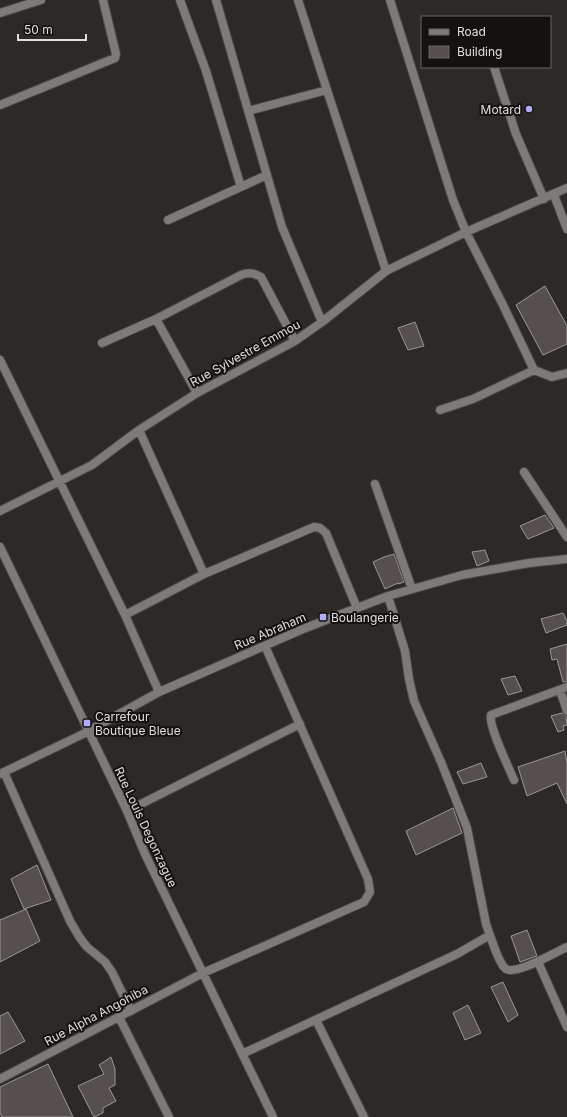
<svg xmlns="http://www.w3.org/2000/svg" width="567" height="1117" font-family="Inter,sans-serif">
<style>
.building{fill:#55504e;stroke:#9c9795}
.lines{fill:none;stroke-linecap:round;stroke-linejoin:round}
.street-casing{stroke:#4a4645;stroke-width:10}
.street{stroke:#7e7a77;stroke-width:8}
.poi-dot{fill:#b1adfa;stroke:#141211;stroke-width:1.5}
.labels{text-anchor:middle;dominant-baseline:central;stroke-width:4;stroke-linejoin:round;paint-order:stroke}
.poi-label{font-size:12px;fill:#e0dedc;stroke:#141211;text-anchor:start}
.street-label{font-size:12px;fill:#e0dedc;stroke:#141211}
</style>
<rect width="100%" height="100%" fill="#2d2927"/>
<path class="building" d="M545 286 567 326V344L543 355 516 305Z
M415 322 424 346 408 350 398 328Z
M545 515 554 528 528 539 520 526Z
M485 550 489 561 477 566 472 552Z
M394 554 404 582 398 584V583L385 589 373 562 384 557Z
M563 613 567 621V625L546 633 541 619Z
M567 644V682H563L557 659 552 660 550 649Z
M515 676 522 691 508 695 501 679Z
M562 713 566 716 567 725 563 726 564 730 558 732 551 716Z
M565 751 567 764V804L557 783 527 796 518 767Z
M481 763 487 777 463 784 457 772Z
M453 808 462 833 416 855 406 831Z
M37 865 51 900 24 909 11 879Z
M26 909 40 941 0 962V920Z
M527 930 537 956 520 962 511 936Z
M503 982 518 1015 508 1022 491 987Z
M468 1005 481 1033 465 1040 453 1013Z
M8 1012 25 1041 0 1054V1016Z
M111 1057 115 1069V1085L109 1088 116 1101 103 1108V1113L94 1117 78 1086 104 1074 99 1065Z
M48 1064 73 1117H2L0 1113V1087Z"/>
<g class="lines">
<g class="street-casing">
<path id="street" d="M180 0 206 71 241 187
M216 0 282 227 322 322
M298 0 327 90 386 271
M390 0 453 200 466 232 503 305 534 370 552 377 567 373
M0 13 41 0
M494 67 516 134 544 199
M0 105 115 58 116 54 103 0
M248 111 327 90
M554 195 567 229
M168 220 267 175
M156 319 197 393
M102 343 156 319 241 275C249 272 254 273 261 277L295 341
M0 360 125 615 159 692
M440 410 473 399 534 370
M139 430 204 574
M524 472 567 537
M375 484 412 589
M0 511 92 465 139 430 197 393 295 341 322 322 386 271 466 232 567 188
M0 547 127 811 145 854 273 1117
M388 596 405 651 409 679 414 701 441 762 467 828 486 924C489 932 499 965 506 969 517 975 556 952 567 947
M125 615 204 574 314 527 320 528 326 533 357 608
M560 690 567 711
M4 772 70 921 80 938 87 947 105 962 112 972 131 1011
M0 774 81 735 159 692 303 629 388 596 462 575 529 563 567 559
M514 780C509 768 488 725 491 715L567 687
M127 811 300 724
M538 962 567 1027
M119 1017 169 1117
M316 1020 364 1117
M242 1054 457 954 490 935
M0 1079 203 973 364 902 370 892 368 879 265 646"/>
</g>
<use href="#street" class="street"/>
</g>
<g class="poi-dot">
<circle cx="529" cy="109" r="4"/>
<rect x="319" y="613" width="8" height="8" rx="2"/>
<rect x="83" y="719" width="8" height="8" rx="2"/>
</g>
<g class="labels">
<g class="poi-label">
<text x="521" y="109" text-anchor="end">Motard</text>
<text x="331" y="617">Boulangerie</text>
<text x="95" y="716">Carrefour<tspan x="95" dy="14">Boutique Bleue</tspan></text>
</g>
<g class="street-label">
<text transform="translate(245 353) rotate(-29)">Rue Sylvestre Emmou</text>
<text transform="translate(270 631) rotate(-23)">Rue Abraham</text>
<text transform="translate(146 827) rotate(65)">Rue Louis Degonzague</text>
<text transform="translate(96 1015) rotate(-28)">Rue Alpha Angohiba</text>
</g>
</g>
<rect x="421" y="16" width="130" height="52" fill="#141211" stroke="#666462"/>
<rect x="429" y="29" width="20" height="6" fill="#7e7a77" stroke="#666462"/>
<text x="457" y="36" font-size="12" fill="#e0dedc">Road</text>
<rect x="429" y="46" width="20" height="12" fill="#55504e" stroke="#666462"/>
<text x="457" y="56" font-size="12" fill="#e0dedc">Building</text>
<path d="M18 34v6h68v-6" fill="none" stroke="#e0dedc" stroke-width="2"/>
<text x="24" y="34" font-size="12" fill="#e0dedc" stroke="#141211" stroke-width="3" paint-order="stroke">50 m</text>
</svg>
